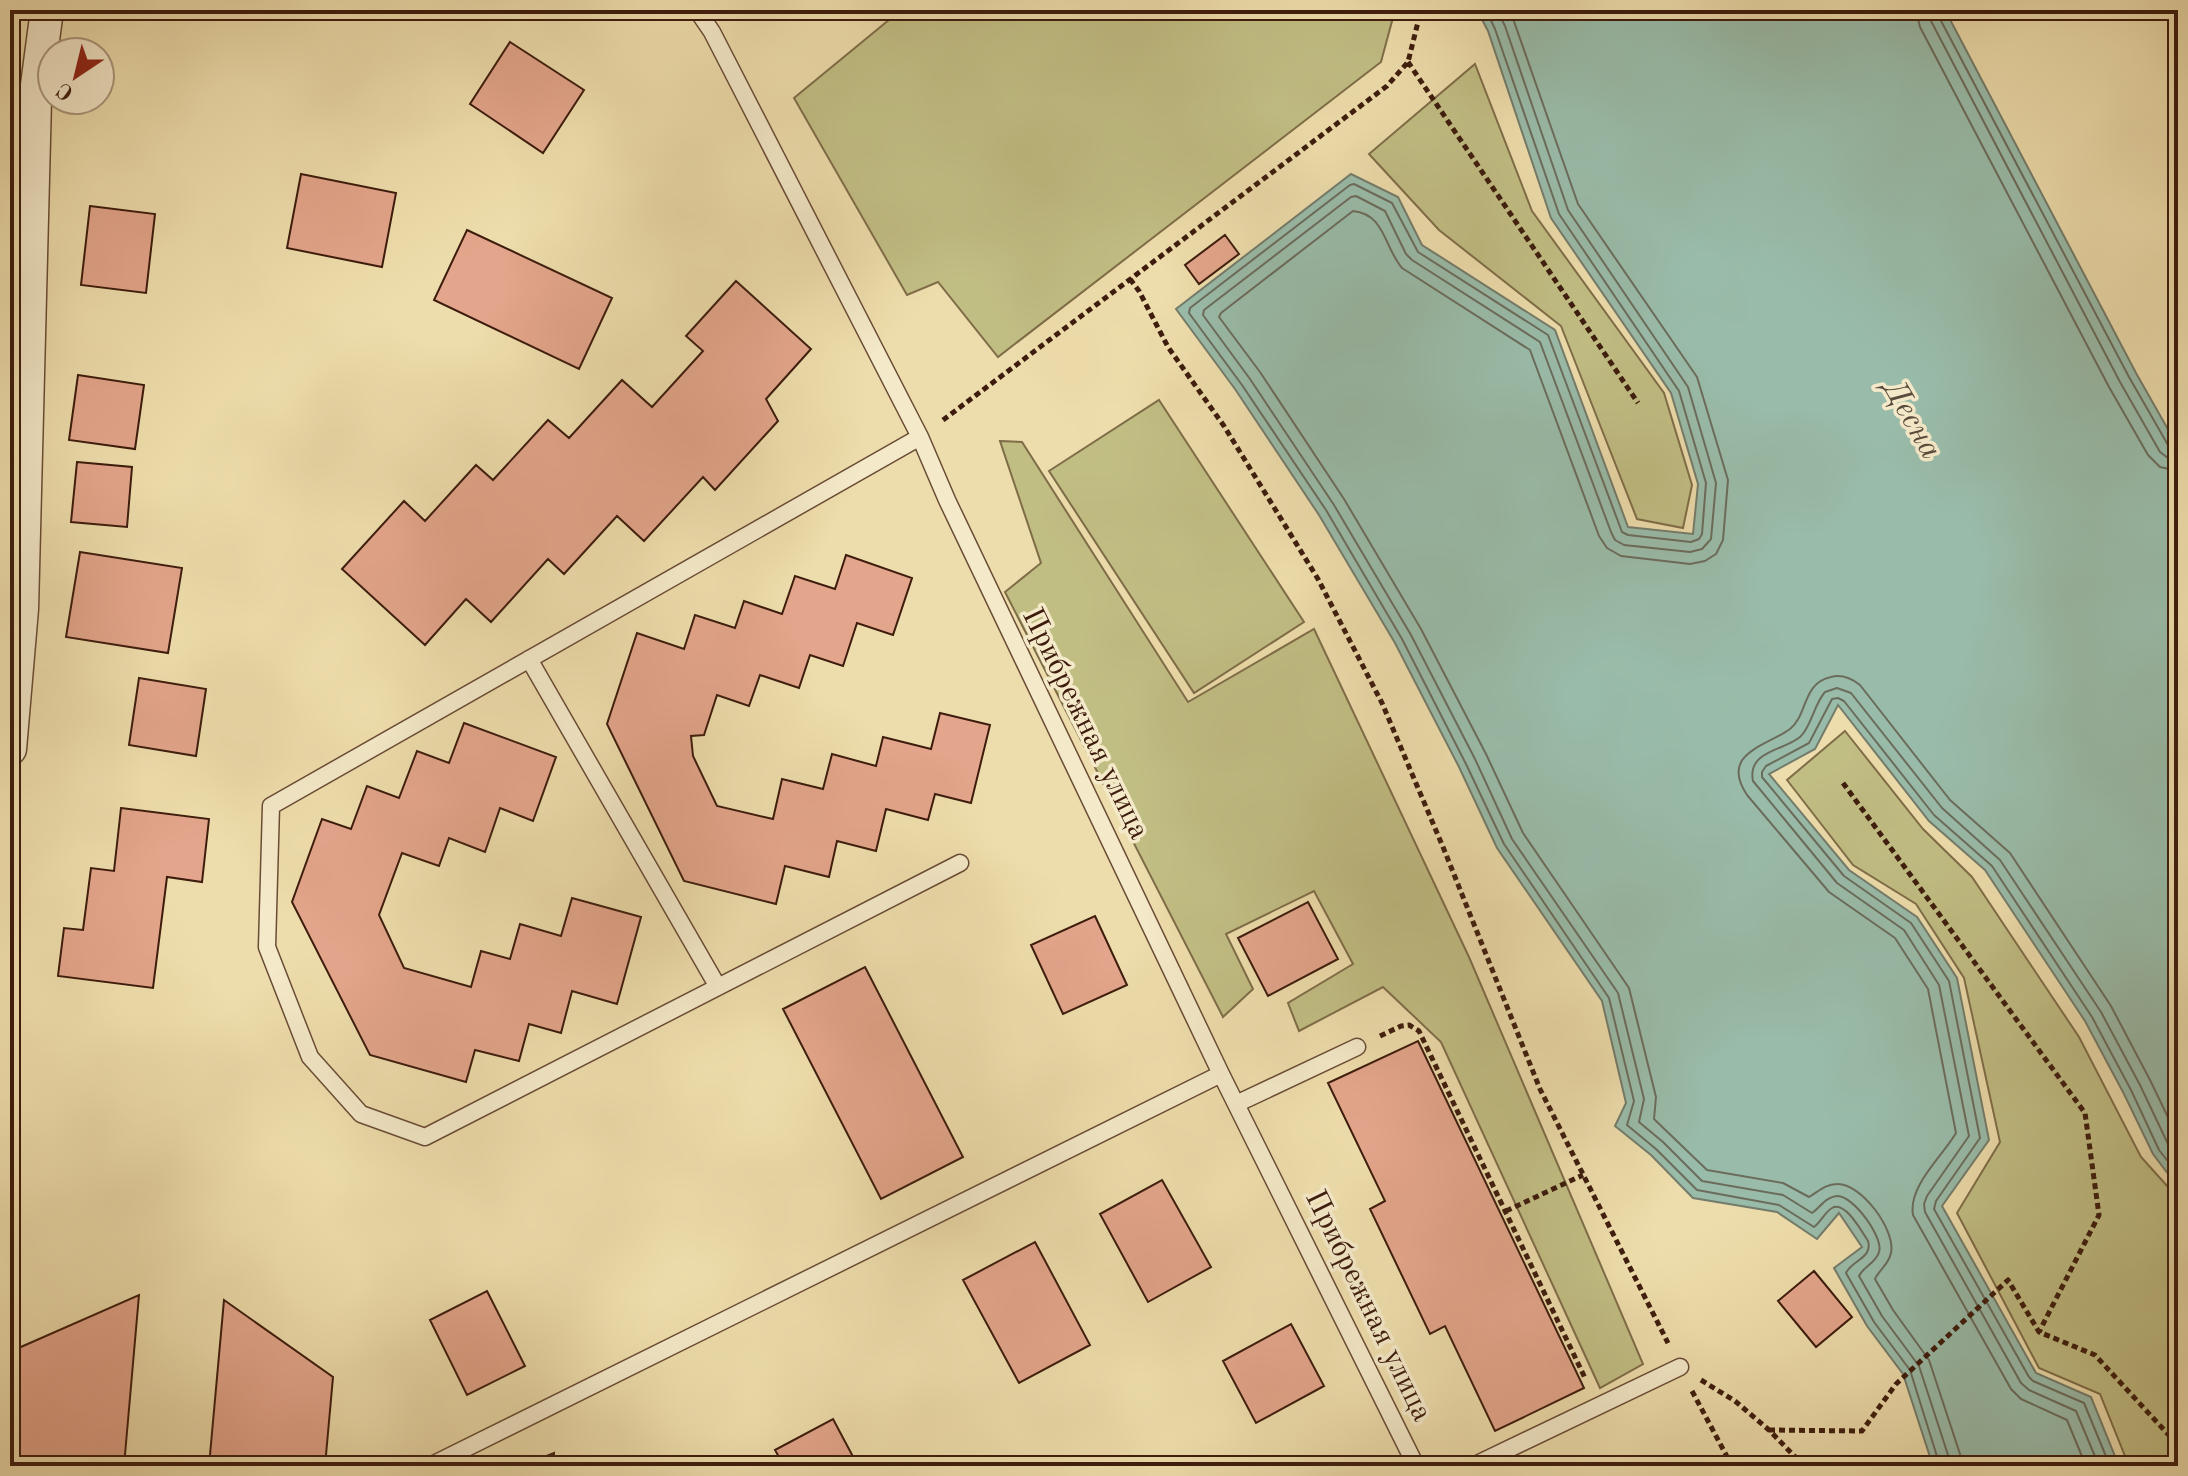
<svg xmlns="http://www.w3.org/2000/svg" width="2188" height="1476" font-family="'Old Standard TT',serif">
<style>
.green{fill:#c1be84;stroke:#7f6d48;stroke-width:2}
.water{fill:#99bcaa;stroke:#747c6b;stroke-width:2}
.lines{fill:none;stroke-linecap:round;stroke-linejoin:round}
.shore{stroke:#6b6c5c;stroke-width:2}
.building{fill:#e3a58b;stroke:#3d1c0d;stroke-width:2}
.service-casing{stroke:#694c35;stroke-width:19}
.minor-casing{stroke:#694c35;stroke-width:35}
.path{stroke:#3d1c0d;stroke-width:5;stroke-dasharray:6 4;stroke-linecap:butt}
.service{stroke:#f4e9c9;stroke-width:16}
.minor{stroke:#f4e9c9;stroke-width:32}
.labels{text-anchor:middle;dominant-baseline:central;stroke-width:7;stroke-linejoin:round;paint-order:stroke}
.street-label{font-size:30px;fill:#3d1c0d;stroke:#f4e9c9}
.water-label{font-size:32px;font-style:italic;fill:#594c3c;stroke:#f4e9c9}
</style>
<rect width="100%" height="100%" fill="#eeddac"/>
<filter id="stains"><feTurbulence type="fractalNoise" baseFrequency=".0025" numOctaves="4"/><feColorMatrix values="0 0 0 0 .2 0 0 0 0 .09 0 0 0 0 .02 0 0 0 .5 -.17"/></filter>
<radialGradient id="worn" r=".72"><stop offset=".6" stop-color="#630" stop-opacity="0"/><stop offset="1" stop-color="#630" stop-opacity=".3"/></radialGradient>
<path class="green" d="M901 10H1395L1381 62 998 357 938 282 907 295 794 98Z
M1475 64 1532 211 1664 393 1692 485 1683 528 1637 519 1561 326 1439 230 1369 154Z
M1159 400 1304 622 1194 693 1049 471Z
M1000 441 1022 442 1188 702 1314 629 1469 957 1643 1364 1600 1388 1441 1042 1383 987 1299 1031 1288 1003 1353 964 1314 891 1226 934 1253 989 1223 1017 1005 592 1041 563Z
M1845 731 1923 829 1972 877 2079 1037 2141 1157 2178 1198V1466H2129L2100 1394 2039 1368 1957 1213 2000 1142 1964 978 1916 904 1853 865 1787 780Z"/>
<path class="water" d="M1477 10H1945L2136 373 2178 447V1187L2153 1154 2124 1094 2085 1021 1985 870 1929 821 1838 705 1815 749 1769 774 1849 870 1917 917 1957 978 1989 1140 1942 1206 2036 1373 2091 1397 2119 1466H1933L1903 1374 1867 1326 1834 1268 1862 1247 1839 1213 1817 1239 1777 1212 1693 1198 1651 1155 1615 1126 1626 1103 1602 1001 1497 848 1459 767 1395 643 1319 515 1235 389 1176 309 1351 174 1398 197 1422 245 1555 330 1628 527 1693 534 1698 484 1671 393 1551 218 1488 31Z"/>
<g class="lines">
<path class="shore" d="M1486 10 1495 29 1559 214 1679 391 1706 483 1702 534 1699 539 1691 542 1628 535 1622 532 1548 335 1418 252 1392 203 1354 184 1350 185 1190 308 1189 313 1242 385 1326 510 1402 639 1466 764 1504 844 1609 998 1634 1101 1627 1125 1656 1149 1697 1190 1779 1205 1814 1227C1821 1222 1825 1212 1832 1208 1845 1200 1862 1232 1868 1241 1873 1258 1852 1260 1846 1273L1874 1322 1910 1370 1940 1466
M1497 10 1505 26 1568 210 1688 387 1716 483 1711 539 1702 549 1690 552 1624 545 1615 540 1611 532 1540 342 1412 260 1406 254 1385 211 1356 196 1351 197 1204 310 1203 315 1250 379 1334 505 1411 635 1475 759 1512 839 1618 993 1644 1099 1639 1122 1663 1142 1702 1181 1783 1195 1812 1213C1820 1208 1825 1197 1837 1196 1853 1195 1884 1238 1879 1252 1876 1263 1863 1267 1859 1276L1882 1316 1919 1366 1949 1458 1950 1466
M1510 10 1578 204 1697 377 1728 480 1723 540 1716 554 1705 561 1690 564 1621 556 1607 548 1599 536 1530 350 1402 268C1384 247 1385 214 1353 211L1221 313 1219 317 1260 372 1344 499 1421 629 1486 754 1523 833 1629 988 1656 1097 1654 1119 1707 1170 1783 1183 1809 1197C1818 1192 1825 1184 1837 1184 1861 1183 1896 1230 1891 1253 1889 1264 1879 1270 1875 1279L1893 1310 1929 1360 1960 1454 1962 1466
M1916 10 1920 27 2109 387 2148 455 2160 467 2178 471
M1928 10 1931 21 2120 382 2160 452 2168 458 2178 459
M1938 10 1939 17 2129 377 2168 445 2172 449H2178
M2086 1466 2067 1420 2021 1399 2011 1389 1913 1215C1908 1186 1942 1157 1956 1133L1928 989 1895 938 1829 892 1747 795C1719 753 1767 746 1790 729 1808 715 1802 683 1831 677 1842 674 1851 678 1860 685L1950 800 2010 853 2111 1006 2150 1080 2178 1138
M2099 1466 2076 1411 2029 1390 2021 1383 1925 1212 1924 1204 1927 1196 1969 1136 1939 985 1904 930 1837 883 1753 781C1747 751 1783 751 1800 737 1811 728 1814 704 1825 692L1837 688 1851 693 1942 808 2000 860 2101 1012 2140 1085 2168 1144 2178 1158
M2110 1466 2084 1403 2033 1381 2029 1377 1934 1209 1936 1201 1980 1138 1949 981 1911 923 1844 876 1762 777V772L1766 766 1809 743 1832 699 1838 698 1844 701 1934 815 1992 866 2092 1017 2131 1090 2159 1150 2178 1174"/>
</g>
<path class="building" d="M510 42 584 90 543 153 470 104Z
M301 174 396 193 382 267 287 248Z
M90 206 155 214 146 293 81 285Z
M467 230 612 298 579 369 434 300Z
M1225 235 1239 254 1199 284 1185 265Z
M736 281 811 349 766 399 778 421 715 490 703 477 644 541 617 516 564 574 548 559 491 622 466 599 425 645 342 569 404 501 425 521 476 465 493 480 548 420 569 438 622 380 652 407 703 351 686 336Z
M78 375 144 385 135 449 69 440Z
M77 462 132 467 127 527 71 522Z
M80 552 182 568 168 653 66 637Z
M846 555 912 578 893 635 857 623 843 666 810 655 799 688 760 675 749 706 717 695 704 735 691 736 693 756 717 806 773 819 782 779 823 789 832 754 876 766 883 737 931 749 940 713 990 725 971 803 935 794 928 820 886 809 876 851 837 841 829 877 785 866 776 904 684 881 607 724 637 633 684 649 695 615 735 628 744 601 782 614 795 576 835 589Z
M139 678 206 689 196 756 129 745Z
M464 723 556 757 533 821 500 808 485 852 449 838 439 866 402 853 379 915 404 968 471 987 481 951 510 959 520 924 561 936 572 898 641 917 617 1004 572 991 561 1033 529 1024 519 1061 475 1050 466 1082 370 1055 292 902 322 819 351 829 367 786 399 798 417 751 449 763Z
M121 808 209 819 202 882 167 877 153 988 58 976 64 928 83 930 91 868 114 871Z
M1308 902 1338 959 1268 996 1238 938Z
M1095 916 1127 985 1063 1014 1031 945Z
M865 967 963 1157 881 1199 783 1009Z
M1418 1041 1584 1388 1495 1431 1445 1326 1430 1334 1370 1209 1385 1201 1328 1083Z
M1162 1180 1211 1267 1148 1302 1100 1214Z
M1035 1242 1090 1345 1019 1383 963 1280Z
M1814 1271 1852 1317 1816 1347 1778 1301Z
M487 1291 525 1366 467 1395 430 1320Z
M139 1295 124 1466H10V1394L14 1350Z
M224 1300 333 1377 325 1466H209Z
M1291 1324 1324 1386 1256 1423 1223 1361Z
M833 1419 858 1466H784L775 1450Z
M554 1453 553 1466H521Z"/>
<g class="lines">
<g class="service-casing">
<path id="service" d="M697 10 712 32 920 437 947 500 1221 1074 1416 1466
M920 437 271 806 267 947 310 1057 361 1114 425 1137 960 863
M529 659 718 987
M1236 1104 1357 1047
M430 1466 1221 1074
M1473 1466 1680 1367"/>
</g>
<g class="minor-casing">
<path id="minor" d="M10 749 22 609 35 100 47 10"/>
</g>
<path class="path" d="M1408 62 1638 403
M1130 279 1139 291 1168 347 1224 426 1318 579 1382 703 1443 847 1540 1089 1668 1343
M943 420 1387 86 1408 62 1421 10
M1843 783 2085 1113 2099 1215 2039 1332
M1380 1036 1401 1026 1409 1025 1419 1031 1586 1380
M1506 1211 1583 1175
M1701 1380 1735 1401 1769 1430 1804 1466
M1692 1391 1732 1466
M1769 1430 1862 1431 1896 1384 2008 1280 2039 1332 2095 1355 2178 1445"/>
<use href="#service" class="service"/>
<use href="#minor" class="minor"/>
</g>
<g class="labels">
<g class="street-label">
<text transform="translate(1085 724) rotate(64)">Прибрежная улица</text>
<text transform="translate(1368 1306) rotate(64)">Прибрежная улица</text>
</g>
<g class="water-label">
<text transform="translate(1911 420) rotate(60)">Десна</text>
</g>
</g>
<rect width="2188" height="1476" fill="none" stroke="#eeddac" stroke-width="40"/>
<rect x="12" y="12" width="2164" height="1452" fill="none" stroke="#3d1c0d" stroke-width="4"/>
<rect x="20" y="20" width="2148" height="1436" fill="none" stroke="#3d1c0d" stroke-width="2"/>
<g transform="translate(76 76) rotate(215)"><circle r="38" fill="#f4e9c9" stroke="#ab977e" stroke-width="2"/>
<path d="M0-6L14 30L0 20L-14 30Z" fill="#8f2418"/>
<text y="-12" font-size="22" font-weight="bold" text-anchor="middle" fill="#3d1c0d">С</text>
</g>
<rect width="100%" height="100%" filter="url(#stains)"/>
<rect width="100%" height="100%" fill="url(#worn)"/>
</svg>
